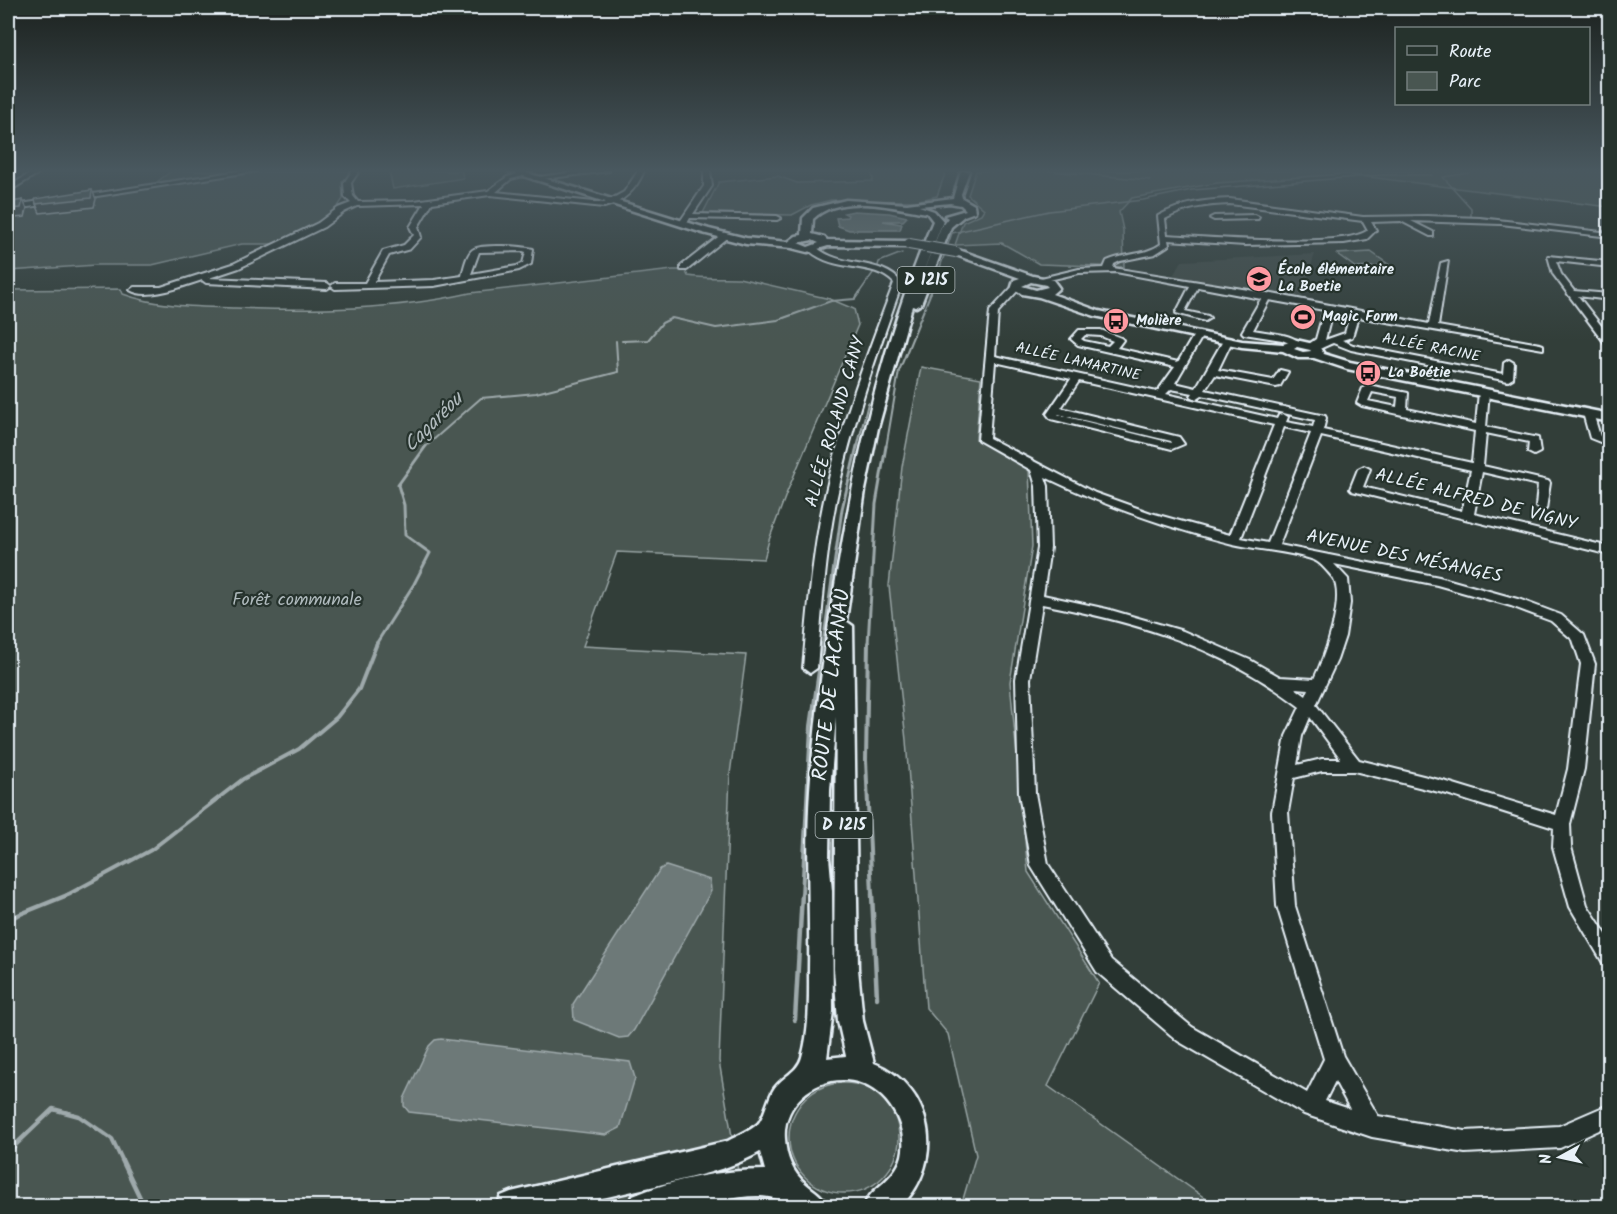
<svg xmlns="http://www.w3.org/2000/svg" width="1617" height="1214" font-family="Kalam,sans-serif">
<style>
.built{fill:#3f4b46}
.green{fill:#495651;stroke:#98a4a4;stroke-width:1.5}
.water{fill:#6d7978;stroke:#9ea9ab;stroke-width:1.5}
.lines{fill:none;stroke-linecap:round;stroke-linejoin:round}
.stream-far4{stroke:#9ea9ab;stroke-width:1.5}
.stream-far3{stroke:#9ea9ab;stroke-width:2}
.stream-far2{stroke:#9ea9ab;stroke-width:3}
.stream-far1{stroke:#9ea9ab;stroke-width:4}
.stream{stroke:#9ea9ab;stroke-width:4.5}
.minor-casing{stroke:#e8f1f8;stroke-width:4}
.major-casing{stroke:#e8f1f8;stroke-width:5}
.minor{fill:#26332d;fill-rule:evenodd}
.major{fill:#26332d;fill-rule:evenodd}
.major-bridge-casing{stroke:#e8f1f8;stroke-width:12;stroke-linecap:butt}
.major-bridge{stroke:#26332d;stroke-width:10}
.shaded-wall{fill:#404947;stroke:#e8f1f8;stroke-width:1.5}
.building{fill:#5c6865;stroke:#e8f1f8;stroke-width:1.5}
.labels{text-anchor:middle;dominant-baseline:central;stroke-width:4.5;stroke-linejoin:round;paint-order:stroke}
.far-poi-label{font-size:15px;font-weight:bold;fill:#e8f1f8;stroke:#26332d;text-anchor:start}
.far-street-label{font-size:15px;fill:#e8f1f8;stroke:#26332d}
.shield{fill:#26332d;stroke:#aeb8bb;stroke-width:1.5}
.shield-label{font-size:16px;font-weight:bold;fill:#e8f1f8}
.street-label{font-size:18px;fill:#e8f1f8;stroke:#26332d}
.park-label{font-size:18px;fill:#b0bbbe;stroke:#26332d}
.water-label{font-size:20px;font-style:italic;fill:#b1bbbe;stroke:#26332d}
.near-street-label{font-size:21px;fill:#e8f1f8;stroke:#26332d}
</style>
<rect width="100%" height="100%" fill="#323e39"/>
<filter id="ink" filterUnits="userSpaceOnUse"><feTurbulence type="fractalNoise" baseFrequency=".0167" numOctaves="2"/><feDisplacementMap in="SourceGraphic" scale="12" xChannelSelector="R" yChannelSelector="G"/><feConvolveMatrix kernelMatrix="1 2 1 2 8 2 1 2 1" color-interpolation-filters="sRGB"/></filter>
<g filter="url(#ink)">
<path class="built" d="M1315 254 1300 301 1172 277 1182 261Z"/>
<path class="green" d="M171 171H245L157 182Z
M352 171 342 182 343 199 335 211 317 224 273 244H242L152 265H96L9 271 8 273V209L151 186 263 172Z
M389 171H461L464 178 393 189Z
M872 171H946L937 196 916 201 831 200 811 205 792 215 703 213 719 182 778 176 797 183 873 181Z
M976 171H1609V207L1344 174 1217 183 1132 198 1119 212 1123 230 1124 267 1039 264 1002 243 955 245 963 222 981 214 984 209 968 195Z
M1371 252 1391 266 1356 268 1337 254Z
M673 270H685L688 276C706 279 722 277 739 278L830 299 854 309 858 325 787 492 769 540 764 559 617 552 583 646 746 655 730 774 719 1061 744 1206H8V290L121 289 123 294C158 307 199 307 236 308 314 311 395 310 470 293Z
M921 367 981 378 976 439 1029 469 1032 546 1010 682 1028 872 1099 983 1048 1086 1216 1206H961L976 1155 948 1034 926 1008 906 740 889 586 902 467Z
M789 1138a55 55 0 1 1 110 0a55 55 0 1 1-110 0Z"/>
<path class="water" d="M854 211 889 213 907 217 903 221H883L902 224 900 230H849L838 226 836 218 847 217 848 215 844 213Z
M666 866 710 880 711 891 634 1030 628 1037 619 1038 574 1020 573 1004 660 869Z
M441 1039 630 1062 635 1078 620 1128 606 1135 409 1112 404 1106V1099L429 1046 435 1040Z"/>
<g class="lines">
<path class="stream-far4" d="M1050 171 1150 180
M1443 177 1471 208V219
M1443 177 1469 173V171
M878 266 879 262 902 253
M859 293 873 273
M931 293 952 233 1049 211 1143 200 1192 190 1382 175H1432"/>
<path class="stream-far3" d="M622 341 648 340 662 323 672 318 716 328 778 320 831 301 855 299 860 292
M424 448 481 398 536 393 618 372 616 341
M857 448 868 403
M886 448 899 371 931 292"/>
<path class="stream-far2" d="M376 644 414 584 430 553 405 535 404 505 398 485 426 446
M823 644 842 509 857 446
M868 644 876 504 886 446"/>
<path class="stream-far1" d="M868 643 866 760 872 895
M67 895 151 850 243 779 299 749 337 717 359 689 377 643
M802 895 811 726 823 643"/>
<path class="stream" d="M872 894 877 998
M8 919 70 894
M795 1020 802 894
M8 1152 53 1109 79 1116 112 1139 144 1206"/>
<g class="minor-casing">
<path id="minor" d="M34 171H42L8 192V187Z
M238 171H256L78 199 74 197Z
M352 171H359L351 183 353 196 358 202 414 201 488 191 507 177 521 173 523 176 511 179 496 192 604 203 624 192 638 171H644C636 190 624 202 604 207L490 195 432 203 418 227 421 237 410 249 389 255 374 282 434 280 462 276C464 268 467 252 474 249 482 244 523 246 533 249L531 264 519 270 434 286 335 289 331 286 327 289 206 283 202 280C183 286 147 301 130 290L134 287H161L233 264 318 223 338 208 351 203 345 197 344 183ZM424 204 410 227 414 235 404 245 383 251 365 283H335L331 286 327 283 209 278 239 268 324 227 344 212 357 206ZM523 251 526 252 523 263 517 266 471 274 479 252Z
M583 171H609L534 180 531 178Z
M704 171H710L712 186 693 214 777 216 781 218 777 220 690 218 686 225H680L679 223 704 186Z
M53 199 57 201 56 203 8 210V206Z
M1230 199 1363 217 1427 216 1480 218 1610 233V237L1501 224 1411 221 1433 232V236H1430L1401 221 1371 222 1376 230 1367 239 1344 243 1245 245 1168 240 1169 245 1155 254 1120 261 1114 264 1113 268 1267 293 1429 324 1441 263 1448 261 1438 326 1540 344 1543 345V349L1358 317 1352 337 1342 340 1353 345 1503 374 1504 363 1509 360 1514 363 1513 378 1508 381 1351 350 1333 343C1322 347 1316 354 1306 346L1316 339 1324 310 1269 300 1253 330C1268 333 1288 333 1301 343L1296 346 1282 340 1244 334 1242 332 1261 299 1198 287 1185 311 1208 316 1210 318 1205 321 1176 313 1190 286 1116 272 1079 273 1041 282 1037 279 1079 269 1104 268 1107 261C1124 253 1145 256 1161 244L1158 216C1182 203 1203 200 1230 199ZM1230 204 1363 221 1368 230C1345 249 1203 237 1167 235L1165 219C1187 207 1206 205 1230 204ZM1332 312 1350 315 1345 333 1325 340Z
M1255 215 1259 217 1258 219 1214 220 1210 218 1214 216Z
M722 234 729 236 687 270H681V266Z
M810 247H816C841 269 881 257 902 283 877 354 851 426 836 501 825 556 822 612 817 668L810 673 803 668C808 612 812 556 824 500 840 426 867 354 894 283 874 261 835 273 810 251Z
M1548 256 1610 262V267L1556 261 1561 274 1574 291 1610 294V300L1578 296 1610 337V347L1607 346 1553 274Z
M1014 285 1021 287 998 312 995 356 1157 392 1175 367 1078 345 1071 339 1079 330H1101L1121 338 1123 340 1117 348 1178 362 1195 333 1198 332 1203 335 1175 383 1196 388 1224 339H1230L1232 341 1218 370 1273 380 1280 370 1288 372 1280 386 1276 387 1215 375 1205 390 1325 416 1326 418 1323 430 1472 463 1475 431 1362 406 1357 403 1363 388 1368 385 1408 393 1407 409 1476 424 1479 392 1484 389 1489 392 1486 427 1538 438 1540 452 1534 455 1528 452 1529 442 1486 433 1483 466 1548 481 1550 483 1546 509 1542 510 1536 506 1538 485 1482 472 1474 514 1610 547V555L1352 491 1350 489 1358 469 1364 466 1370 469 1363 487 1462 511 1471 470 1321 436 1279 545 1439 577 1521 600 1561 615 1584 635 1595 664 1584 769 1570 824 1571 847 1587 905 1610 940V965L1603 963 1570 907 1553 847 1554 828 1447 794 1354 771H1322L1294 778 1288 812 1295 906 1343 1056 1378 1116 1465 1131 1559 1126 1610 1104V1125L1560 1148 1465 1153 1372 1137 1304 1114 1178 1041 1097 972 1031 866 1019 793 1016 679 1038 548 1036 486 1031 470 978 440 990 311ZM1085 335 1101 336 1113 341 1108 346 1084 341 1081 339ZM995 362 1071 379 1047 414 1051 419 1172 449 1184 444 1179 437 1061 408 1079 381 1274 425 1230 535 1151 513 1095 493 989 438ZM1171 389 1193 393 1191 396 1196 399 1202 395 1315 420 1313 427 1286 422 1288 417 1283 414 1279 415 1277 419 1166 394ZM1372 392 1398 397 1397 407 1368 401ZM1058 414 1171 441 1172 443 1059 415ZM1284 427 1311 433 1268 543 1241 538ZM1045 477C1105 506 1168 528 1233 544 1259 550 1288 551 1314 560 1320 562 1329 573 1333 578 1346 599 1324 658 1314 679L1280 677 1250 660 1183 631 1107 609 1043 595 1050 548 1048 486ZM1334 564 1437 585 1511 606 1551 621 1573 640 1581 664 1568 769 1556 815 1447 782 1359 760 1316 705 1337 660 1345 636 1350 603 1348 579ZM1042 604C1140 623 1220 646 1300 707L1286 736 1272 812 1277 906 1324 1059 1307 1093 1192 1027 1111 960 1048 864 1035 793 1030 679ZM1295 688 1309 689 1306 696ZM1310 717 1341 759H1322L1297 765 1302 736ZM1335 1081 1350 1109 1325 1101Z
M1588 410 1593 413 1600 436 1610 439V446L1590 438 1583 413Z"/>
</g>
<g class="major-casing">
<path id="major" d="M508 171H521L709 229 746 238 788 242 796 236 802 235 803 218 813 208 846 200 907 204 953 198 961 171H969L961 194 962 198 974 205 975 212 964 216 951 227 921 304 916 307 912 306 878 428 865 490 846 621 853 626 858 969 863 1021 874 1063C934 1087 946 1162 901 1206H864C870 1188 895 1181 902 1156 910 1122 882 1082 846 1080 813 1078 782 1105 785 1139 786 1157 792 1172 806 1184 815 1192 823 1195 827 1206H790C764 1185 721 1203 691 1206 671 1209 649 1206 629 1206L633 1196C674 1179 721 1170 765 1170L760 1152C727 1171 691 1177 655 1186 602 1198 552 1212 497 1206L501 1196 511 1192 728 1141C737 1136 750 1131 758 1124 764 1118 768 1098 774 1089 782 1077 798 1072 802 1057 810 1029 809 998 809 970 810 910 806 850 810 790 815 717 825 645 837 573 857 453 885 333 933 221L927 213C893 208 841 192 813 219L812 234 824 237 827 240 909 241 914 244 909 247 828 246 808 252 792 248 746 244 703 233ZM950 203 961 205 966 210 945 216 948 218 941 227 918 285 943 221 934 211 919 206ZM812 240 819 243 808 247 798 243ZM836 717 834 969 838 1021 846 1056 827 1058 833 1011 832 891 829 857 830 790Z
M953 250H959L1033 276 1053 280 1059 288 1052 294 1099 311 1242 341 1283 344 1296 340 1318 345 1324 354 1350 362 1610 414V422L1347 369 1314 358H1298L1283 351 1242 347 1095 316 1039 297 1022 294 1012 287 1014 280 1020 278 953 254ZM1031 282 1046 285 1048 287 1036 290 1022 286ZM1297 347 1310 350 1311 351 1303 352 1294 349Z"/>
</g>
<use href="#minor" class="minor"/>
<use href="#major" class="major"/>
<g class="major-bridge-casing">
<path id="major-bridge" d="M909 244 956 252"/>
</g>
<use href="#major-bridge" class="major-bridge"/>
</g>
<path class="shaded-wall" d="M92 190 96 199 94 207 40 213 36 204Z
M23 200 27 209 25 217 14 218 10 209Z"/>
<path class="building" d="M92 190 91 198 36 204 35 199Z
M23 200 21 208 10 209 12 202Z"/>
</g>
<linearGradient id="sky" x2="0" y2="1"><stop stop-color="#1c221f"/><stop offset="0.5" stop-color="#49585f"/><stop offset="1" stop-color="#49585f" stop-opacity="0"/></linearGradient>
<rect width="1617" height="341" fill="url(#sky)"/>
<defs>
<g id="school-disc" transform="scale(1.35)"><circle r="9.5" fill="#ff9aa2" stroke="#26332d"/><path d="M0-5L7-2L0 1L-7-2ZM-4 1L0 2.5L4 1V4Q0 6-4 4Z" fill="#111"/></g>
<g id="stadium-disc" transform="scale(1.35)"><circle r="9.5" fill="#ff9aa2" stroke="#26332d"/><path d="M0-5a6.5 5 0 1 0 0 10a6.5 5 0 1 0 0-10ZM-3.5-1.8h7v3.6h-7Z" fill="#111"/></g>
<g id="bus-disc" transform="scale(1.35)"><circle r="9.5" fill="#ff9aa2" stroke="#26332d"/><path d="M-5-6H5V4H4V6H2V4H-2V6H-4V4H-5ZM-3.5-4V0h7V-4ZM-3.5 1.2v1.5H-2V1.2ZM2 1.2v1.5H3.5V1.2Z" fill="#111"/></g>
</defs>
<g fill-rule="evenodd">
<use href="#school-disc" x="1259" y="279"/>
<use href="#stadium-disc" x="1303" y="317"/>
<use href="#bus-disc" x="1116" y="321"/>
<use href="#bus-disc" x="1368" y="373"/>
</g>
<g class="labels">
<g class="far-poi-label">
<text x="1278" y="270">École élémentaire<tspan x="1278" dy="17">La Boetie</tspan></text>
<text x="1322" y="317">Magic Form</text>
<text x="1136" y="321">Molière</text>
<text x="1388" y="373">La Boétie</text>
</g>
<g class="far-street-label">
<text transform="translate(1431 348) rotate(11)">ALLÉE RACINE</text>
<text transform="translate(1078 362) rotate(13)">ALLÉE LAMARTINE</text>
</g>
<g class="shield">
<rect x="897.5" y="267" width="57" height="26" rx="4.5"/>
<rect x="815.5" y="812" width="57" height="26" rx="4.5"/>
</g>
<g class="shield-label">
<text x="926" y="280">D 1215</text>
<text x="844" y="825">D 1215</text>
</g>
<g class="street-label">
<text transform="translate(836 422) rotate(-74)">ALLÉE ROLAND CANY</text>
<text transform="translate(1476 500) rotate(14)">ALLÉE ALFRED DE VIGNY</text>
<text transform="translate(1404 557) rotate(12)">AVENUE DES MÉSANGES</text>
</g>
<g class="park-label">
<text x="297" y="600">Forêt communale</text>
</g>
<g class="water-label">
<text transform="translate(434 423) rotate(-45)">Cagaréou</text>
</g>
<g class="near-street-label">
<text transform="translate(832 685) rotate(-83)">ROUTE DE LACANAU</text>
</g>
</g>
<rect width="1617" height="1214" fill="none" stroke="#26332d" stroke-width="30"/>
<rect x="15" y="15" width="1587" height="1184" fill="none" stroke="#e8f1f8" stroke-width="2" filter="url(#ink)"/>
<rect x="1395" y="27" width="195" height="78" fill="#26332d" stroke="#747f7e" stroke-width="1.5"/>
<rect x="1407" y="46" width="30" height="9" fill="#26332d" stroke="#747f7e" stroke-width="1.5"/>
<text x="1449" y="57" font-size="18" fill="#e8f1f8">Route</text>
<rect x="1407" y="72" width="30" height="18" fill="#495651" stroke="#747f7e" stroke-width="1.5"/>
<text x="1449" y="87" font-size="18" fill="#e8f1f8">Parc</text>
<g transform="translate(1560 1157) rotate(262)" stroke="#26332d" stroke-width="4.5" paint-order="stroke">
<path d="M0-4.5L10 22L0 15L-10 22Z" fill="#e8f1f8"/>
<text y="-9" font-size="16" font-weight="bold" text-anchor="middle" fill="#e8f1f8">N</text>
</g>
</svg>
